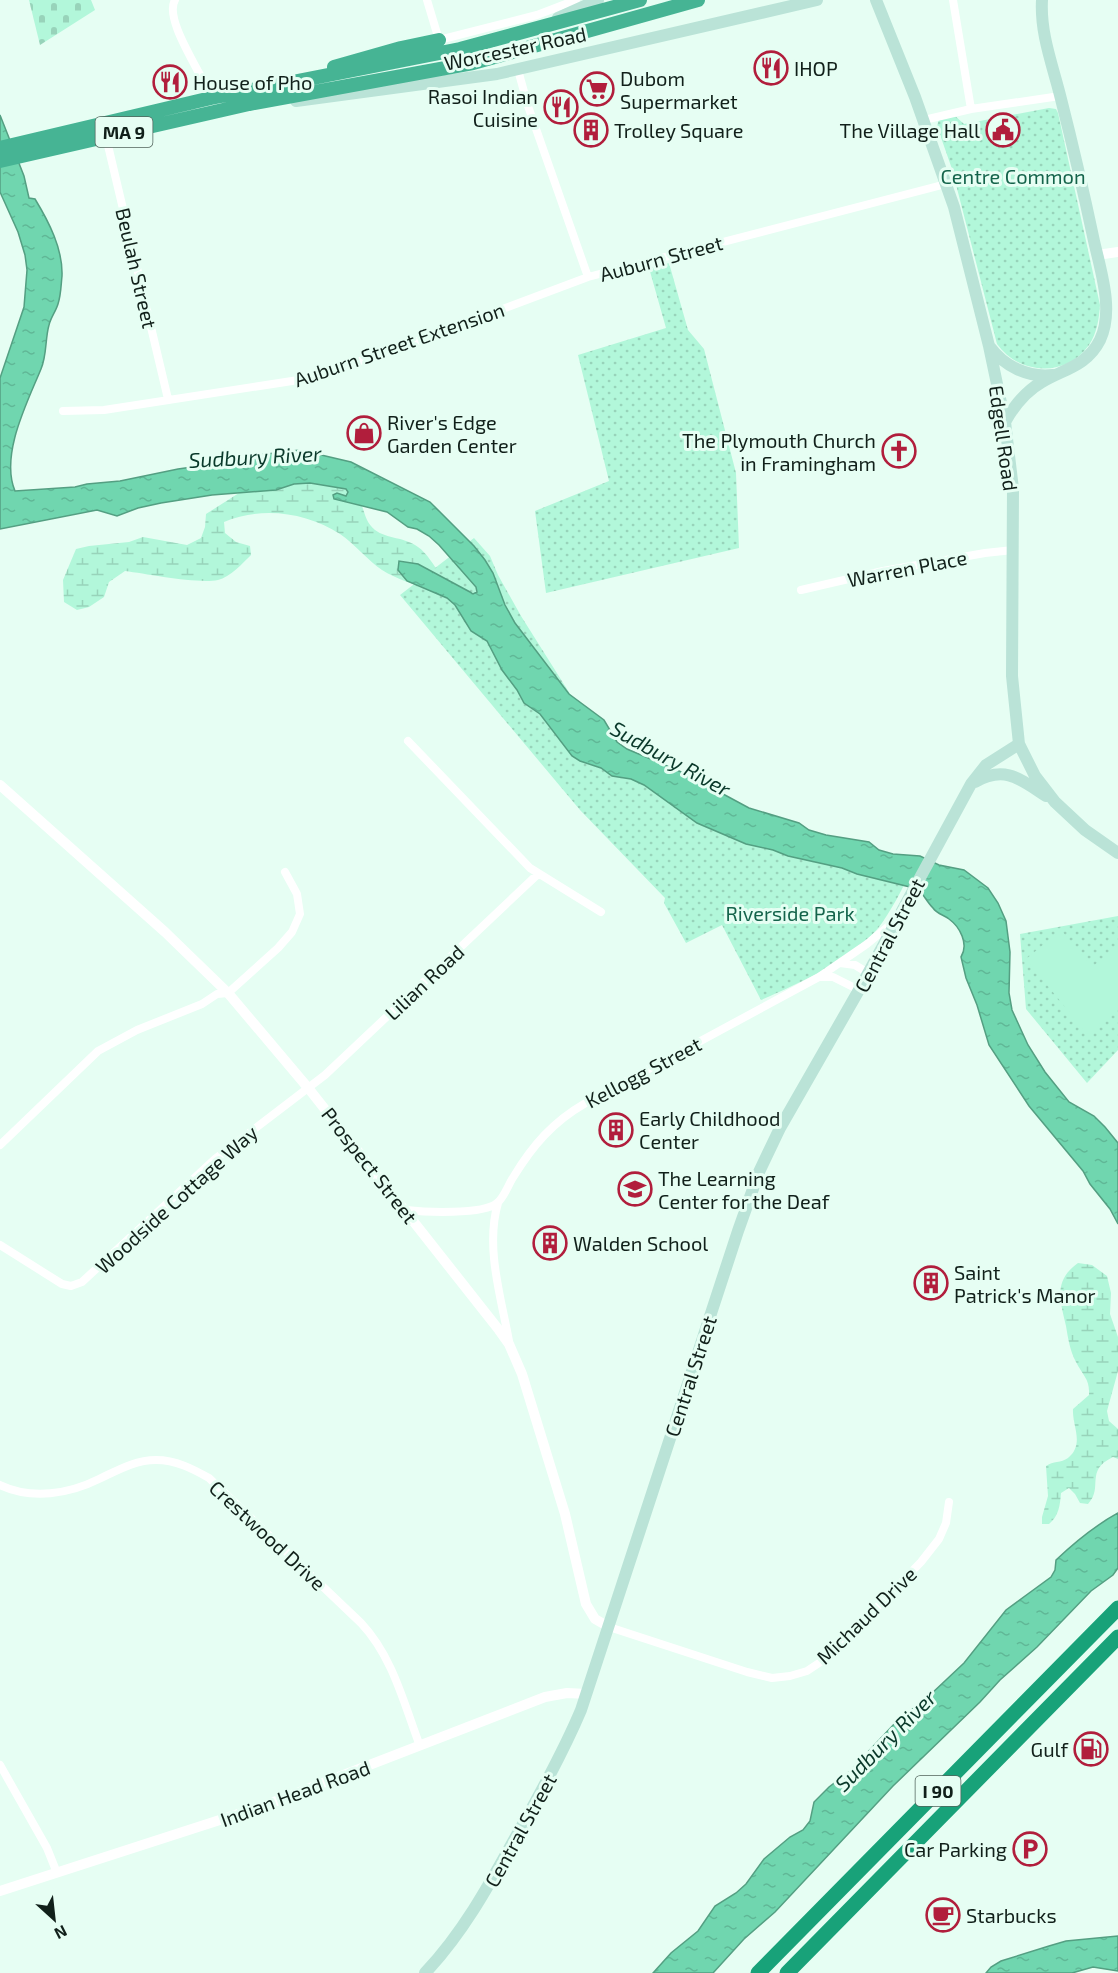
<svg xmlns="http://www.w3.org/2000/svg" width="1118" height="1973" font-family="'Exo 2',sans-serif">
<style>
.wetland{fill:url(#wetland-marsh)}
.cemetery{fill:url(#cemetery-stones)}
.park{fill:url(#park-dots)}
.pitch{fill:#b2f7da}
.water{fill:url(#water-ripples);stroke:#549f82;stroke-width:1.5}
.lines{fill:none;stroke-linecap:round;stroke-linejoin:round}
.minor{stroke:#fff;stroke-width:8}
.tertiary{stroke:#fff;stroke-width:10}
.secondary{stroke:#bae3d7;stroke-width:12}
.trunk{stroke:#46b494;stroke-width:14}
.motorway{stroke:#18a279;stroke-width:15}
.labels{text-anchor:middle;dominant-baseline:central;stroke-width:6;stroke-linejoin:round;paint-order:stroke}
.shield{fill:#e6fef3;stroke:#51635b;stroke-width:1.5}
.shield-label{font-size:18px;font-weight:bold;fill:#11201a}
.street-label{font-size:20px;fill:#11201a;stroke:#e6fef3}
.poi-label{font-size:20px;fill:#11201a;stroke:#e6fef3;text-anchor:start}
.park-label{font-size:20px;fill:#14644b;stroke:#e6fef3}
.water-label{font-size:21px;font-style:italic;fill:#0a392a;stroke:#e6fef3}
</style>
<defs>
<pattern id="wetland-marsh" width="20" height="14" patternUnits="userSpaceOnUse" patternTransform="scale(1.5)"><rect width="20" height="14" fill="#b2f7da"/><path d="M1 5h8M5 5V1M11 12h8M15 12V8" fill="none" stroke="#98d3ba"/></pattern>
<pattern id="cemetery-stones" width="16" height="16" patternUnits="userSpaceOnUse" patternTransform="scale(1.5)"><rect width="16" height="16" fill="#b2f7da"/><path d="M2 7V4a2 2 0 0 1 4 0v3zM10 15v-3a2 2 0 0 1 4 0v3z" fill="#98d3ba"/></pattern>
<pattern id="park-dots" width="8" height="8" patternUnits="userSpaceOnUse" patternTransform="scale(1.5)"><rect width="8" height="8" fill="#b2f7da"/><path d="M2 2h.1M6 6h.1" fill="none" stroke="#98d3ba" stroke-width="1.8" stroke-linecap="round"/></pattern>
<pattern id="water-ripples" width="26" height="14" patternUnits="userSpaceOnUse" patternTransform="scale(1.5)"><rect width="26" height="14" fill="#70d6af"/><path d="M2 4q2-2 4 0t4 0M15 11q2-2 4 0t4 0" fill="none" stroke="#60b796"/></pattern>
</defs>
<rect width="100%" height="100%" fill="#e6fef3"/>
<path class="wetland" d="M310 483C325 485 353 485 360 501 365 512 365 522 375 530 387 539 405 537 418 547 427 553 434 566 441 575L430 590C414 584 396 579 382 570 367 560 355 544 340 534 306 512 261 506 224 522L225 533 236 542 250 546 251 555C243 563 230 577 218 580 197 584 148 574 125 571L109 582 104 597 89 607 77 610 64 602 63 580 76 549 89 546 129 542 143 537 187 545 201 538 205 527 206 514 239 493 276 490 294 484Z
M1078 1263 1092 1265 1107 1276 1111 1293 1110 1314 1118 1337V1371L1107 1411 1109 1421 1118 1429V1463V1459L1113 1457C1084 1471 1104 1487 1088 1504L1080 1503 1075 1494 1069 1488 1061 1493C1060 1505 1059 1516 1049 1524H1042V1517L1048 1496 1046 1466C1053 1461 1061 1463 1068 1458 1085 1444 1072 1426 1073 1409L1089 1395C1090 1379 1083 1376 1076 1362 1070 1351 1068 1338 1066 1326 1060 1300 1053 1281 1078 1263Z"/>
<path class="cemetery" d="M29 0H91L95 10 40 45Z"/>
<path class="park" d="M1049 108 1056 109 1058 113 1100 305C1099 319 1097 333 1089 345 1066 378 1019 375 997 344L952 169 937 126 939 119 954 115 964 124Z
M669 263 688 330 704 349 736 473 739 548 546 593 535 511 609 481 578 355 666 328 649 268Z
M474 538 490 556 498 575 521 616 577 705 611 742 809 849 918 857C907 879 896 903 882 923 858 957 798 984 761 1000L722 925 686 943 664 903 665 898 580 810 400 595Z
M1118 916V1050L1087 1083 1026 1009 1020 934Z"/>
<path class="pitch" d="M1061 930 1092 967 1118 946V1008L1087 1034 1026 959Z"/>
<path class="water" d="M0 115 24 176 29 198 35 199C49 222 63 249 62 276 61 285 61 295 58 304 56 311 51 317 49 325 45 339 47 355 41 369 27 403 0 455 15 491L75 487 87 484 120 481 178 469 235 461 249 456 300 450 351 462 430 502 474 546 485 560 493 573 505 605 515 623 569 694 604 720 617 742 627 749 686 774 749 808 799 823 809 830 826 835 869 842 879 850 893 854 920 856 939 865 964 870 988 888 998 903 1006 921 1010 952 1009 993 1012 1010 1028 1045 1045 1072 1069 1102 1094 1116 1105 1127 1118 1143V1224L1110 1209 1090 1184 1083 1171 1029 1106 989 1045 977 1005 966 978 961 957C969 944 960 927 949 919 944 915 937 914 933 908 927 902 924 895 918 889L857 874 842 868 788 856 773 850 746 844 697 823 644 785 631 779 612 776 601 768 580 761 572 756 540 714 524 703 517 690 502 670 487 641 471 631 455 605 447 598 407 581 398 570 399 561 418 564 470 592 473 594 477 592 476 587 439 545 429 536 417 529 408 527 387 512 334 499 333 495 337 493 346 496 348 492 346 489 310 483 294 484 276 490 212 495 161 503 138 508 117 516 97 510 0 529V378L24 307 27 270 25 255 18 232 0 192Z
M1118 1513V1568L1113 1575 1091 1591 1037 1647 1000 1680 980 1702 893 1786 775 1912 744 1939 713 1973H653L671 1953 698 1931 715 1906 736 1893 746 1884 764 1859 790 1837 803 1830 810 1821 814 1802 829 1787 850 1771 896 1722 930 1695 964 1663 1006 1610 1051 1577 1055 1570 1056 1560C1074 1543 1096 1525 1118 1513Z
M1118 1936V1971L1093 1967 1072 1973H986L991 1967 1001 1961 1049 1946 1066 1941Z"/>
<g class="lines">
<path class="minor" d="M175 0C163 20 204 76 211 98
M427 0 439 40 537 15 576 0
M953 0 971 109
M518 70 528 106 588 277
M924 120 971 109 1060 96
M106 137 168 399
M63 411 104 410 305 379 393 350 588 277 946 184
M801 590 883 571 985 553 1013 550
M408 741 530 868 601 912
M840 963 855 965 868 973
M820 977H833L859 990
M0 1145 98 1051 137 1030 202 1004 217 994 228 993 278 948 292 932 300 914 297 894 285 872
M498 1203C485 1247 501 1297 509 1341
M406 1210C424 1212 483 1215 497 1203 504 1198 509 1183 514 1176 533 1145 553 1122 584 1104L819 977 867 944 891 924
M0 1245 62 1284 71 1286 82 1282 215 1159 325 1075 538 874
M0 1485C32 1500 69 1494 99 1479 118 1470 135 1460 156 1460 176 1460 193 1469 209 1478L361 1623C393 1657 404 1704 420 1746
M609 1627 747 1672 772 1678 790 1676 807 1671 822 1661 851 1634 921 1562 939 1539 946 1523 949 1502
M0 1765 47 1848 57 1873"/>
<path class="tertiary" d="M1097 255 1118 252
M0 785 165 932 228 993 309 1089 499 1330 509 1344 522 1374 565 1514 586 1604 595 1619 609 1627
M0 1891 266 1805 545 1697 567 1693 587 1694"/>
<path class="secondary" d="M876 0 915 97 954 207 989 346 1005 422 1013 489 1012 676 1019 744 1035 776 1055 802 1085 830 1118 853
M558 18 598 0
M296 101 497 74 817 0
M990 347C1004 366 1028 378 1053 375
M1005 422C1014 406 1026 391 1042 382 1064 369 1087 366 1100 340 1114 311 1101 272 1094 241 1084 194 1073 146 1061 99 1053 66 1040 34 1042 0
M975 782C1005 765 1020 779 1046 796
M425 1973C462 1934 488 1887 514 1840 538 1798 562 1755 581 1710L738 1231 759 1172 780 1128 859 990 971 784 986 765 1019 744"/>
<path class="trunk" d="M334 67 401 48 439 40
M0 148 211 98 460 49 640 0
M0 161 249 104 473 63 698 0"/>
<path class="motorway" d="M758 1973 1118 1608
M787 1973 1118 1637"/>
</g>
<defs>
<g id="restaurant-ring" transform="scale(1.725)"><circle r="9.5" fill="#e6fef3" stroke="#b11e3c" stroke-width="1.5"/><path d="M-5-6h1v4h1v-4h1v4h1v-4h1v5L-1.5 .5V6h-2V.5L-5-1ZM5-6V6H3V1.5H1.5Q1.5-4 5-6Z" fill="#b11e3c"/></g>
<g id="supermarket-ring" transform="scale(1.725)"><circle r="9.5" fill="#e6fef3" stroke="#b11e3c" stroke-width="1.5"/><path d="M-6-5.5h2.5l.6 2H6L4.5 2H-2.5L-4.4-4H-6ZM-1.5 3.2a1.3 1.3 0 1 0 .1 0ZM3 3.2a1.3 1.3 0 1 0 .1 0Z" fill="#b11e3c"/></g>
<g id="building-ring" transform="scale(1.725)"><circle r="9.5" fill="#e6fef3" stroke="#b11e3c" stroke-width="1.5"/><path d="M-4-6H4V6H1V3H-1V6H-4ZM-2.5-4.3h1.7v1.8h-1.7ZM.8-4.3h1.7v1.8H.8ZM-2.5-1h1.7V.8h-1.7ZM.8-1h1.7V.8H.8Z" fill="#b11e3c"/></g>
<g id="civic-ring" transform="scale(1.725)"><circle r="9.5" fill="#e6fef3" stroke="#b11e3c" stroke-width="1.5"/><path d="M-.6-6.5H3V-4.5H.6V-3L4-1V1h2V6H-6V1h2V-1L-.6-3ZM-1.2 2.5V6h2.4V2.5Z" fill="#b11e3c"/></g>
<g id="shop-ring" transform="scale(1.725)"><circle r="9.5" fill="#e6fef3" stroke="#b11e3c" stroke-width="1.5"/><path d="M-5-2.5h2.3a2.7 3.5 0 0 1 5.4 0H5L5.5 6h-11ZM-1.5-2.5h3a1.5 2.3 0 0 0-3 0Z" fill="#b11e3c"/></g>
<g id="church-ring" transform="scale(1.725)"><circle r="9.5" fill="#e6fef3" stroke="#b11e3c" stroke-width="1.5"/><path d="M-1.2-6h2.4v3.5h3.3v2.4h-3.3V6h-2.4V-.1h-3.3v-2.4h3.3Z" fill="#b11e3c"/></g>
<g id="school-ring" transform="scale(1.725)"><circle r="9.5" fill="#e6fef3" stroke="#b11e3c" stroke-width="1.5"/><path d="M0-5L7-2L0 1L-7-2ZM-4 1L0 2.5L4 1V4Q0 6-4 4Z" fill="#b11e3c"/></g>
<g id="fuel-ring" transform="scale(1.725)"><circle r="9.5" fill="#e6fef3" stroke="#b11e3c" stroke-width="1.5"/><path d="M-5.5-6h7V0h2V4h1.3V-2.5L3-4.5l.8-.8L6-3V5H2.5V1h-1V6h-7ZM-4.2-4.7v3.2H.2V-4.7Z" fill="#b11e3c"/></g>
<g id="parking-ring" transform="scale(1.725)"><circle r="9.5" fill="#e6fef3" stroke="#b11e3c" stroke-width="1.5"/><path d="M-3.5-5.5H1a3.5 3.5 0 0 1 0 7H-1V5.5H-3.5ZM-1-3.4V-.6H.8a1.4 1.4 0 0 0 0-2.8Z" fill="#b11e3c"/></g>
<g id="cafe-ring" transform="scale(1.725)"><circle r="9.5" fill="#e6fef3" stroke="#b11e3c" stroke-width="1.5"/><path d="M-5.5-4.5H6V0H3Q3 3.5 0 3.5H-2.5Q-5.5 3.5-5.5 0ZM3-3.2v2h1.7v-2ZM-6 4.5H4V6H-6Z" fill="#b11e3c"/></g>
</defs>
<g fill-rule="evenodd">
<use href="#restaurant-ring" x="771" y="68"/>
<use href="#restaurant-ring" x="170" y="82"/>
<use href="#supermarket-ring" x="597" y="89"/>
<use href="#restaurant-ring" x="561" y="107"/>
<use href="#building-ring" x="591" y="130"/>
<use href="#civic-ring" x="1003" y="130"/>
<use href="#shop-ring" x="364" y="433"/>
<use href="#church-ring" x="899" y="451"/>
<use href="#building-ring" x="616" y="1130"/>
<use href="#school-ring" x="635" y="1189"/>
<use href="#building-ring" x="550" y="1243"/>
<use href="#building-ring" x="931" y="1283"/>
<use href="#fuel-ring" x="1091" y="1749"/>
<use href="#parking-ring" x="1030" y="1849"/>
<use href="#cafe-ring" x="943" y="1915"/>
</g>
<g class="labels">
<g class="shield">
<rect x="95.5" y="117" width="57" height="30" rx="4.5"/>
<rect x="915.5" y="1776" width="45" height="30" rx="4.5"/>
</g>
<g class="shield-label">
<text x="124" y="132">MA 9</text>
<text x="938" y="1791">I 90</text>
</g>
<g class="street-label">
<text transform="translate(515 48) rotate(-12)">Worcester Road</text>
<text transform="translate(661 258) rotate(-15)">Auburn Street</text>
<text transform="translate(137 268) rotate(77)">Beulah Street</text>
<text transform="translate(399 344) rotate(-19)">Auburn Street Extension</text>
<text transform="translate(1004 438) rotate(82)">Edgell Road</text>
<text transform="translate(907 568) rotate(-11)">Warren Place</text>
<text transform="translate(889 935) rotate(-62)">Central Street</text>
<text transform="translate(424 982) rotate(-43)">Lilian Road</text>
<text transform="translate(643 1072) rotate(-28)">Kellogg Street</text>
<text transform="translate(370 1165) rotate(52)">Prospect Street</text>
<text transform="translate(176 1199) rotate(-42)">Woodside Cottage Way</text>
<text transform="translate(690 1376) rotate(-72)">Central Street</text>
<text transform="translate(268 1535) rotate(43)">Crestwood Drive</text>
<text transform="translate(866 1615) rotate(-44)">Michaud Drive</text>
<text transform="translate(295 1793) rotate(-20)">Indian Head Road</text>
<text transform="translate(520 1830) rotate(-61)">Central Street</text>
</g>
<g class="poi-label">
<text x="794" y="68">IHOP</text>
<text x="620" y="78">Dubom<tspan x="620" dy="23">Supermarket</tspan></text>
<text x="193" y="82">House of Pho</text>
<text x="538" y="96" text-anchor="end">Rasoi Indian<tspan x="538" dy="23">Cuisine</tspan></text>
<text x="614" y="130">Trolley Square</text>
<text x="980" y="130" text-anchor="end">The Village Hall</text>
<text x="387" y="422">River's Edge<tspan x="387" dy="23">Garden Center</tspan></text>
<text x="876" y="440" text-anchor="end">The Plymouth Church<tspan x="876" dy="23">in Framingham</tspan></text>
<text x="639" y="1118">Early Childhood<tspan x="639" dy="23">Center</tspan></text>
<text x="658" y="1178">The Learning<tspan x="658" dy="23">Center for the Deaf</tspan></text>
<text x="573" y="1243">Walden School</text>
<text x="954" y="1272">Saint<tspan x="954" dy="23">Patrick's Manor</tspan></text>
<text x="1068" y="1749" text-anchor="end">Gulf</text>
<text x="1007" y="1849" text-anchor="end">Car Parking</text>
<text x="966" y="1915">Starbucks</text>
</g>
<g class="park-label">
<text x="1013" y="176">Centre Common</text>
<text x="790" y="913">Riverside Park</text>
</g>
<g class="water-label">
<text transform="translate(255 456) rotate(-3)">Sudbury River</text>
<text transform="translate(671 758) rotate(29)">Sudbury River</text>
<text transform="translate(885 1740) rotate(-45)">Sudbury River</text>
</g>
</g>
<g transform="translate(54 1919) rotate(153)" stroke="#e6fef3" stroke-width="4.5" paint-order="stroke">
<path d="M0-4.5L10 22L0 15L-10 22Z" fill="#11201a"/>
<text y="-9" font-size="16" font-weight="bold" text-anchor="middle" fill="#11201a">N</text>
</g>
</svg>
